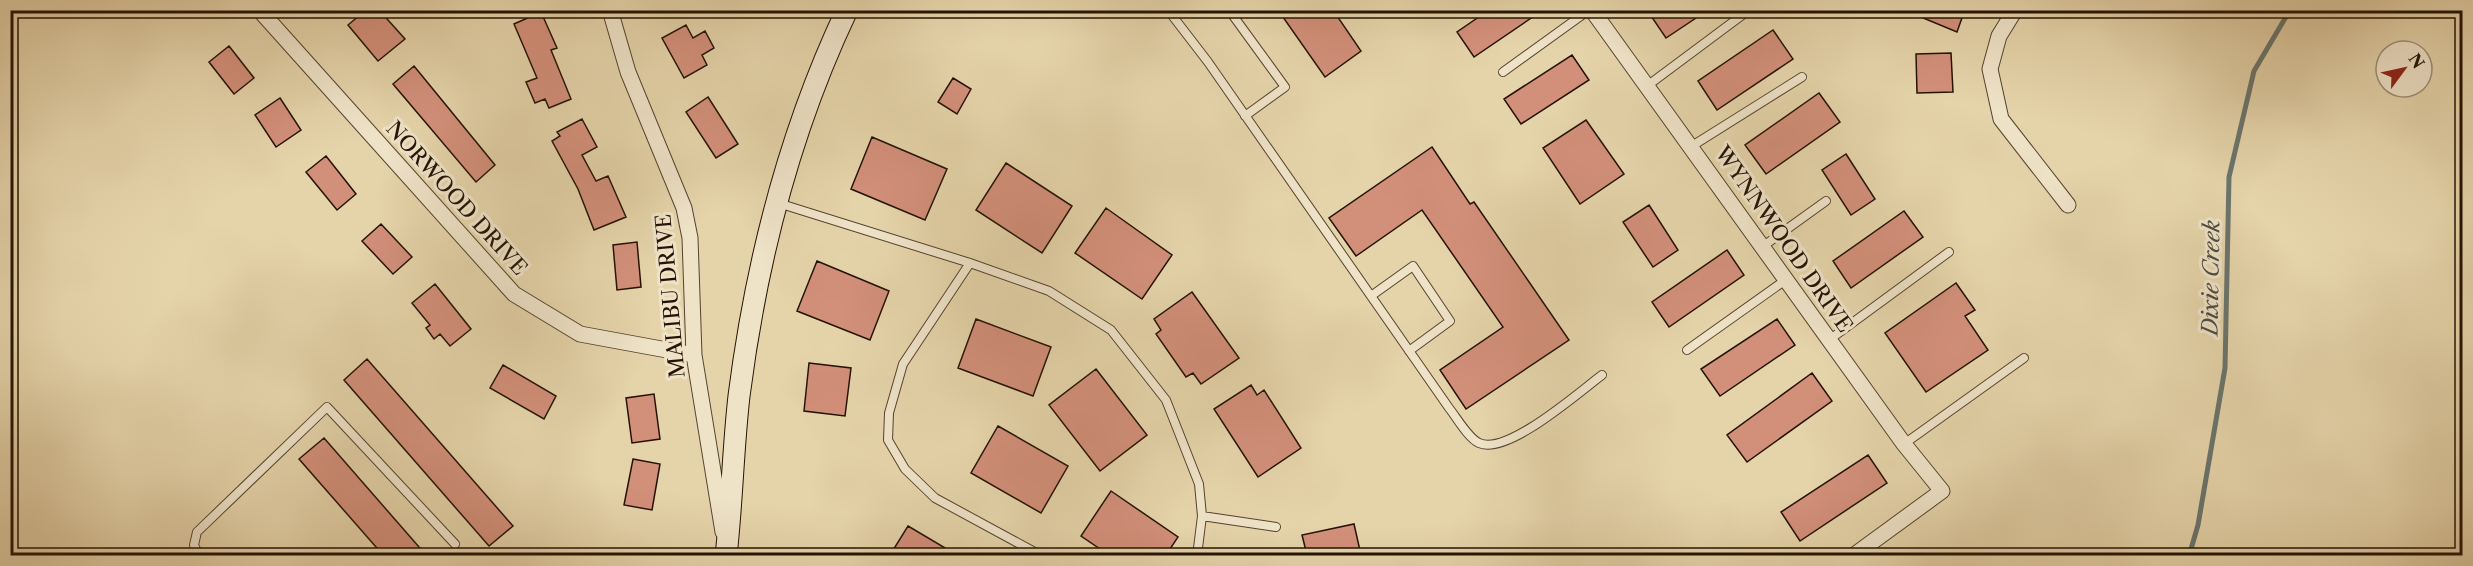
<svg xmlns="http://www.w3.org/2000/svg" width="2473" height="566" font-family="'Libre Caslon Text',serif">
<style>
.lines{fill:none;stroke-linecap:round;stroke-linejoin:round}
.stream{stroke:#6a756c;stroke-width:5}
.building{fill:#d28f7a;stroke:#241305;stroke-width:1.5}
.service-casing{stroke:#54432e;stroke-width:10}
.minor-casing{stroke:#54432e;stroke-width:17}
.secondary-casing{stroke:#241305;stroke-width:23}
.service{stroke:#eee2c7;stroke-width:8}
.minor{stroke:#eee2c7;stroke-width:15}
.secondary{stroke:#eee2c7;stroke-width:21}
.labels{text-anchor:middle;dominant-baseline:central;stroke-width:6;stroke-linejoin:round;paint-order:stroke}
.street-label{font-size:21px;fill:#241305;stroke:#eee2c7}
.water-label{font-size:22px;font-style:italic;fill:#4d4c41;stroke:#eee2c7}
</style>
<rect width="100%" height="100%" fill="#e5d3a9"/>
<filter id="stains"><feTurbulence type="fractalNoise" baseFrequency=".00333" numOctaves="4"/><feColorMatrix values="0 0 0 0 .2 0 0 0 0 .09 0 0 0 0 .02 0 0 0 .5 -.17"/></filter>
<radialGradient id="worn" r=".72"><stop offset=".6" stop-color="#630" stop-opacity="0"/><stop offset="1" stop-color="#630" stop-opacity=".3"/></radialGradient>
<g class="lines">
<path class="stream" d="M2189 556 2198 525 2225 368 2229 177 2254 71 2290 10"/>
</g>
<path class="building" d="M366 10H379L405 39 378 61 348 25Z
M1278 10H1333L1361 51 1325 77Z
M1489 10H1543L1474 57 1457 32Z
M1647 10H1708L1666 38Z
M1904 10H1949L1963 15 1957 32Z
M541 12 557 48 551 50 571 99 549 108 545 99 535 103 526 82 537 78 514 24Z
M686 25 693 38 705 31 714 48 702 55 707 65 684 78 662 38Z
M1773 30 1793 59 1717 110 1698 81Z
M229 46 254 78 234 94 209 62Z
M1951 53 1953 92 1917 93 1916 54Z
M1572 55 1589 80 1521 124 1504 99Z
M414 66 495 165 476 182 393 84Z
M953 78 971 89 957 114 938 102Z
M1819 93 1840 122 1766 174 1745 145Z
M708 97 738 144 716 158 686 112Z
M280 98 301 130 276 147 255 115Z
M582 119 597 147 582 155 596 181 608 176 626 217 594 230 578 189 552 141 560 136 557 132Z
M1586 120 1624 174 1580 204 1543 148Z
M872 137 947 169 925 220 851 189Z
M1432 147 1470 204 1474 202 1569 340 1466 409 1440 370 1503 327 1422 210 1356 256 1329 218Z
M1846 154 1875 199 1851 215 1822 170Z
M326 156 356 194 337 210 306 172Z
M1006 163 1072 206 1042 253 976 210Z
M1649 205 1678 250 1653 267 1623 222Z
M1106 208 1172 255 1142 299 1075 253Z
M1904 211 1923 237 1851 288 1833 261Z
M381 224 412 257 393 274 362 241Z
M637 242 641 287 617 290 613 245Z
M1727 250 1744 275 1669 327 1652 302Z
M817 261 889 291 870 340 797 311Z
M1956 283 1975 310 1965 316 1988 350 1926 392 1885 333Z
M435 284 471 329 450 346 440 334 434 339 426 328 430 325 412 303Z
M1192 292 1239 358 1201 384 1193 373 1186 377 1156 334 1161 330 1154 319Z
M976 319 1051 347 1033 396 958 368Z
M1777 319 1795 345 1720 396 1701 369Z
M367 359 513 526 489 546 344 380Z
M809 363 851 368 845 416 804 411Z
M503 365 556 396 544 419 490 388Z
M1096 369 1147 435 1100 471 1049 405Z
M1812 373 1832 401 1747 462 1727 435Z
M1251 385 1257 395 1264 390 1301 448 1258 477 1214 409Z
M654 394 660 439 632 443 626 398Z
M998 426 1068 466 1041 513 971 473Z
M324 438 426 555H383L299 459Z
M1868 455 1887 483 1800 541 1781 512Z
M633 459 660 464 652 510 624 505Z
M1111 491 1178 537 1166 555H1109L1081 536Z
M1354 524 1361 555H1307L1302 535Z
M908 526 957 555H890Z"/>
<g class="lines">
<g class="service-casing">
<path id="service" d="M1168 10 1208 62 1449 408C1457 418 1468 438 1479 443 1507 456 1579 392 1602 375
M1229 10 1285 87 1245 116
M1503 72 1589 10
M1647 86 1749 10
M1692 146 1802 77
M778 203 970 263 1049 291 1111 330 1166 400 1199 484 1202 516 1197 556
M1762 247 1826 201
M970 263 903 364 889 413 888 440 905 469 935 498 1042 556
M1371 296 1413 266 1450 321 1409 351
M1829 340 1949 252
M1687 350 1787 279
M1904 444 2024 358
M1202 516 1276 527
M199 556 194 545 197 532 327 407 455 544"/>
</g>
<g class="minor-casing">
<path id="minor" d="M610 10 628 72 684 208 690 238 694 355 723 532
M1592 10 1904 444 1942 491 1853 556
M2015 10 1999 36 1990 69 2001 119 2068 205
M263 14 514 294 580 334 694 355"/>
</g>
<g class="secondary-casing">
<path id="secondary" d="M726 556C732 503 733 449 739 396 756 263 789 132 847 10"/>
</g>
<use href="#service" class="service"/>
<use href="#minor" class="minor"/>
<use href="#secondary" class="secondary"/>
</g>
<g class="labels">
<g class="street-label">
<text transform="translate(457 198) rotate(48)">NORWOOD DRIVE</text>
<text transform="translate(1784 239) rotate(55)">WYNNWOOD DRIVE</text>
<text transform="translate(670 296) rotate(-95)">MALIBU DRIVE</text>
</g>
<g class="water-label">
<text transform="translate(2211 278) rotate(-89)">Dixie Creek</text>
</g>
</g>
<rect width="2473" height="566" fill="none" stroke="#e5d3a9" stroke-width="36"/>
<rect x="12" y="12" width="2449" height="542" fill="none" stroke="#241305" stroke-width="3"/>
<rect x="18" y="18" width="2437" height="530" fill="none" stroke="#241305" stroke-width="1.5"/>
<g transform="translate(2404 69) rotate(57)"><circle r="28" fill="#eee2c7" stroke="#9d8f79" stroke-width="1.5"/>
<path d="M0-4.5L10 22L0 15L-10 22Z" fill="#8f2418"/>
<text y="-9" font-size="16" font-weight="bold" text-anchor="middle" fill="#241305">N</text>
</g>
<rect width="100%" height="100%" filter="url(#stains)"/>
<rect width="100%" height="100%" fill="url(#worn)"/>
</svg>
